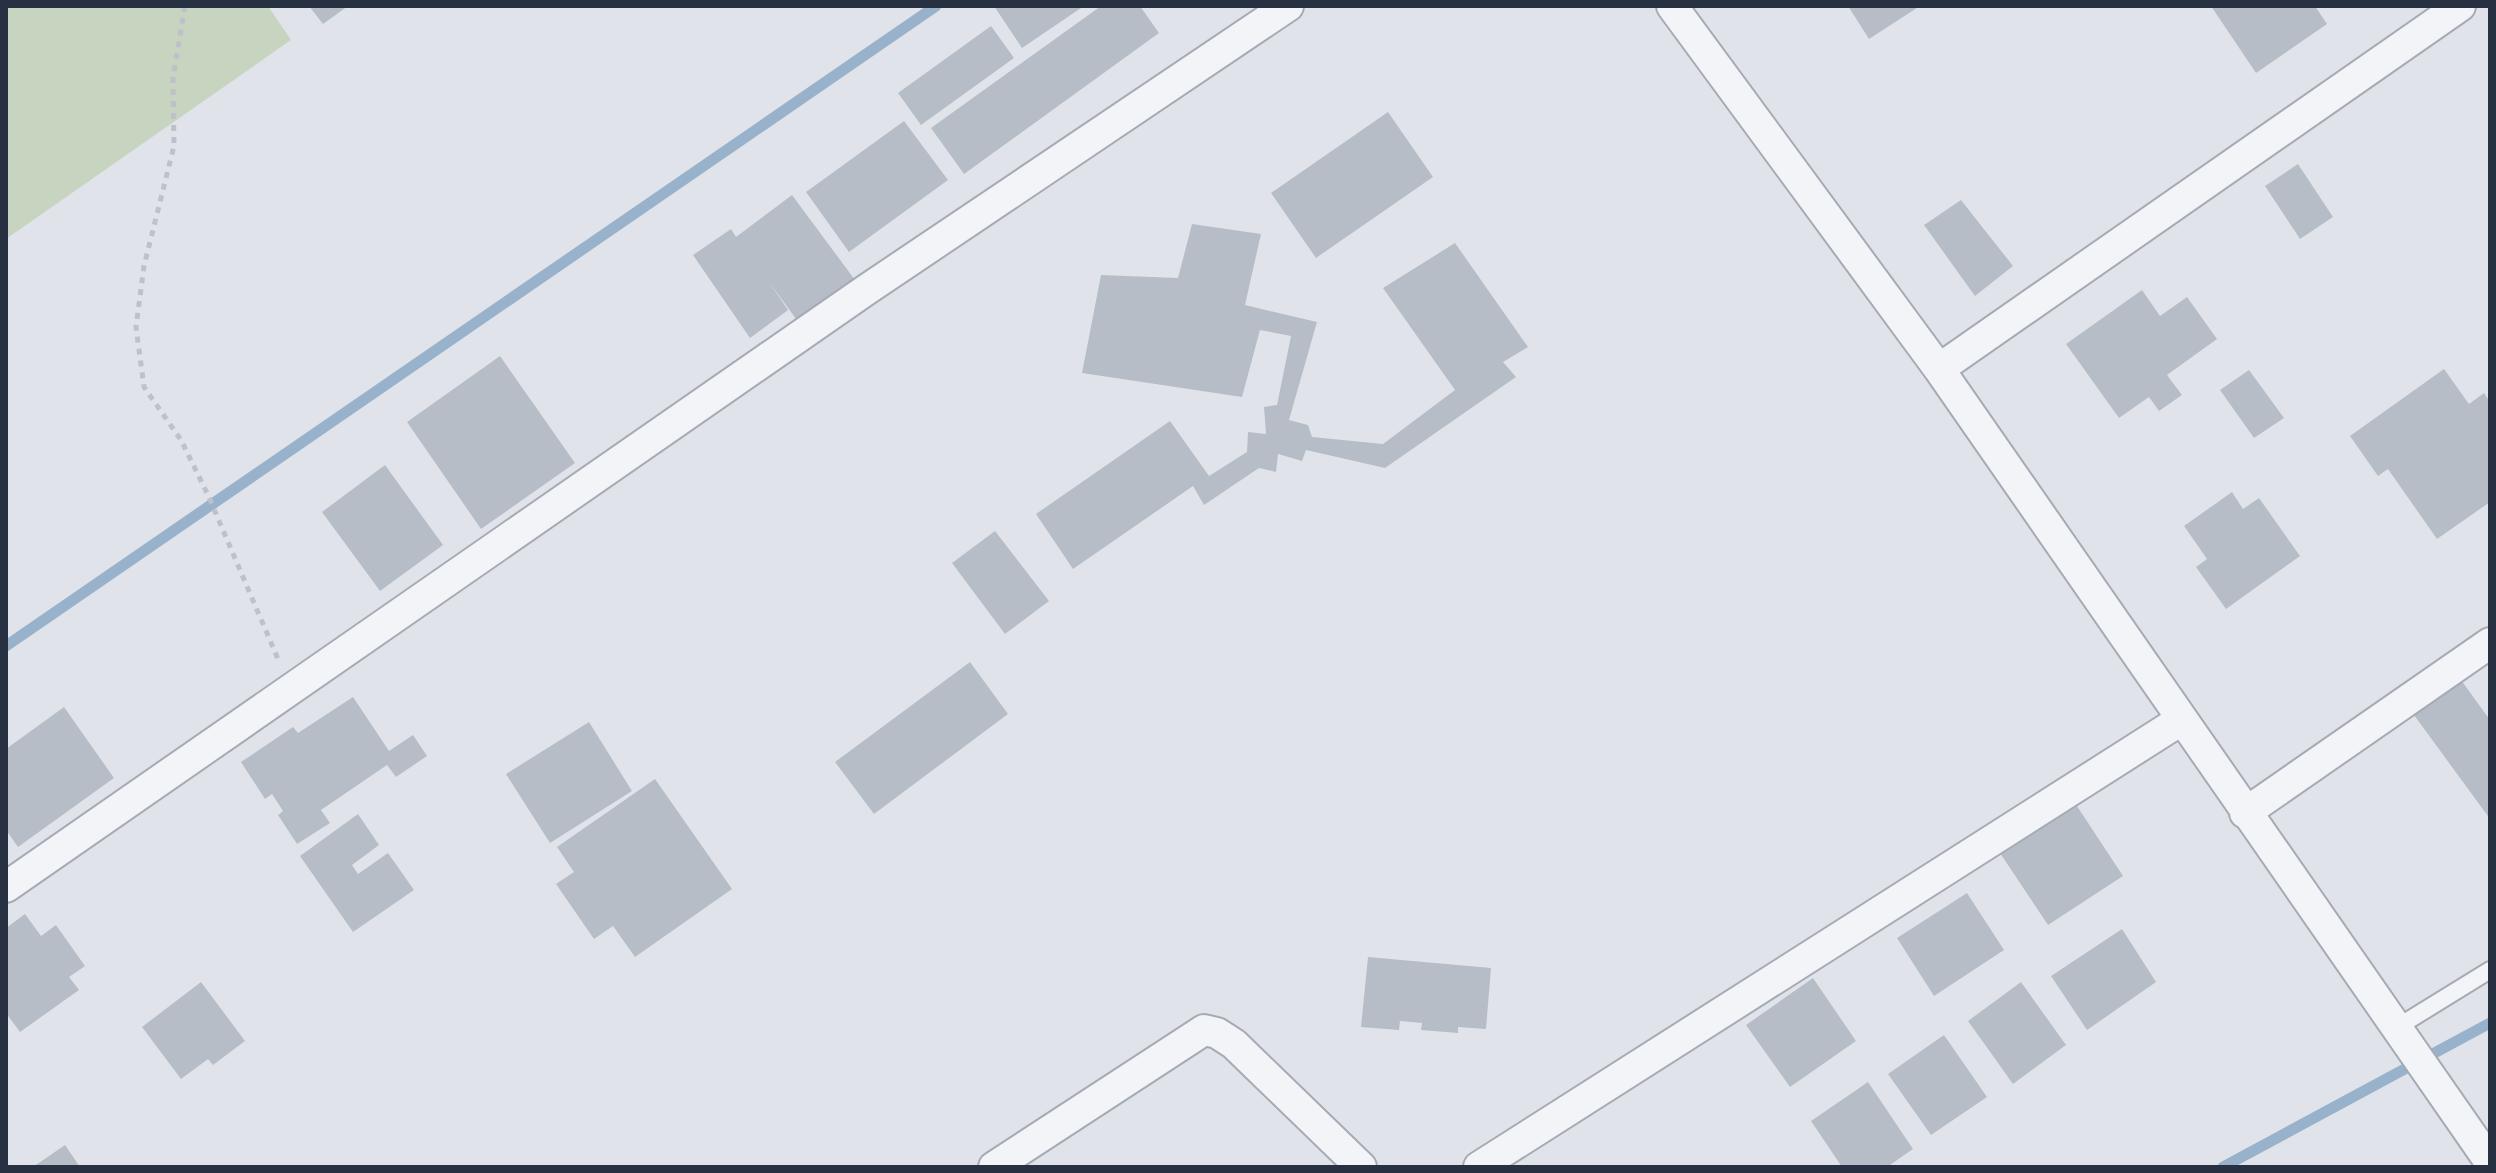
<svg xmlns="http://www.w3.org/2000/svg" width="2496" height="1173" font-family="'Noto Sans',sans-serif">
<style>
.green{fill:#c6d4c0}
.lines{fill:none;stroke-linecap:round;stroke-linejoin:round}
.stream{stroke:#99b2cc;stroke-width:11}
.building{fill:#b7bdc7}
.service-casing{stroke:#a5abb4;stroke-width:20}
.minor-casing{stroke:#a5abb4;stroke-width:34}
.path{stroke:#bec1c9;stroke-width:5;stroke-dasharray:6 6;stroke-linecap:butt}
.service{stroke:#f3f4f8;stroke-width:16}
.minor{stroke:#f3f4f8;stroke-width:30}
</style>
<rect width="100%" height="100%" fill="#e0e4ea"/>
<path class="green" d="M6 6H268L291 40 6 239Z"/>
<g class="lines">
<path class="stream" d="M6 646 936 6
M2223 1167 2490 1023"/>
</g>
<path class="building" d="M309 6H348L323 24Z
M994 6H1084L1022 48Z
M1101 6H1140L1159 33 964 174 931 128Z
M1848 6H1920L1869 39Z
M2211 6H2315L2327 24 2256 73Z
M991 26 1014 58 921 125 898 93Z
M1388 112 1433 177 1316 258 1271 193Z
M904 121 948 180 849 252 806 192Z
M2298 164 2333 217 2300 239 2265 186Z
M792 195 855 280 799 323 769 282 788 310 750 338 693 255 731 229 736 237Z
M1961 200 2013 266 1975 296 1924 225Z
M1192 224 1261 234 1245 305 1317 322 1289 420 1308 425 1312 437 1383 444 1455 390 1383 288 1455 243 1528 347 1503 362 1516 377 1385 468 1306 450 1302 461 1278 454 1276 472 1259 468 1204 505 1193 486 1073 569 1036 514 1170 421 1209 476 1247 452 1248 432 1266 434 1264 407 1277 405 1291 336 1260 330 1242 397 1082 373 1101 275 1178 278Z
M2142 290 2160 316 2187 297 2217 339 2167 375 2182 395 2159 411 2149 397 2119 418 2066 344Z
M500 356 575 463 481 529 407 422Z
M2444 369 2469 404 2484 393 2490 402V502L2437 539 2388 469 2378 476 2350 436Z
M2249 370 2284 418 2254 438 2220 390Z
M385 465 443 545 380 591 322 512Z
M2232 492 2243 509 2259 498 2300 556 2226 609 2196 567 2207 559 2184 526Z
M995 531 1049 601 1005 634 952 563Z
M970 662 1008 714 874 814 835 762Z
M2461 680 2490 720V819L2414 715Z
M353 697 389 751 413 735 427 756 396 777 387 765 321 810 330 823 297 844 278 815 283 811 272 794 265 799 241 762 293 727 298 733Z
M64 707 114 778 18 847 6 830V749Z
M589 722 632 791 550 843 506 774Z
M655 779 732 889 635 957 613 926 594 939 556 884 574 872 557 847Z
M2075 803 2123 876 2048 925 2000 853Z
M358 814 379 845 352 865 358 874 388 853 414 890 353 932 300 856Z
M1967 893 2004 950 1934 996 1897 938Z
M25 914 41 936 56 925 85 966 69 977 79 990 20 1032 6 1013V928Z
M2122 929 2156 982 2087 1030 2051 976Z
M1368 957 1491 968 1486 1029 1458 1027V1033L1421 1030 1422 1023 1400 1021 1399 1030 1361 1027Z
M1813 978 1856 1041 1790 1087 1746 1025Z
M201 982 245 1041 213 1065 208 1059 181 1079 142 1027Z
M2021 982 2066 1045 2013 1084 1968 1021Z
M1944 1035 1987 1097 1931 1135 1888 1074Z
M1868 1082 1913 1149 1887 1167H1842L1811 1121Z
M65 1145 80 1167H33Z"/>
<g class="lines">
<g class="service-casing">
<path id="service" d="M2396 1028 2490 970"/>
</g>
<g class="minor-casing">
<path id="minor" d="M1672 6 1939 369 2490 1162
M1939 369 2460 6
M2245 813 2490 643
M6 887 866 290 1288 6
M994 1167 1204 1030 1217 1033 1234 1044 1361 1167
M1479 1167 2181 720"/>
</g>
<path class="path" d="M185 6 173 78 174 146 144 266 136 327 144 387 181 440 208 495 278 659"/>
<use href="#service" class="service"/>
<use href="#minor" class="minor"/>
</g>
<rect width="2496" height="1173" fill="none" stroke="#273142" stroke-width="16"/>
</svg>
